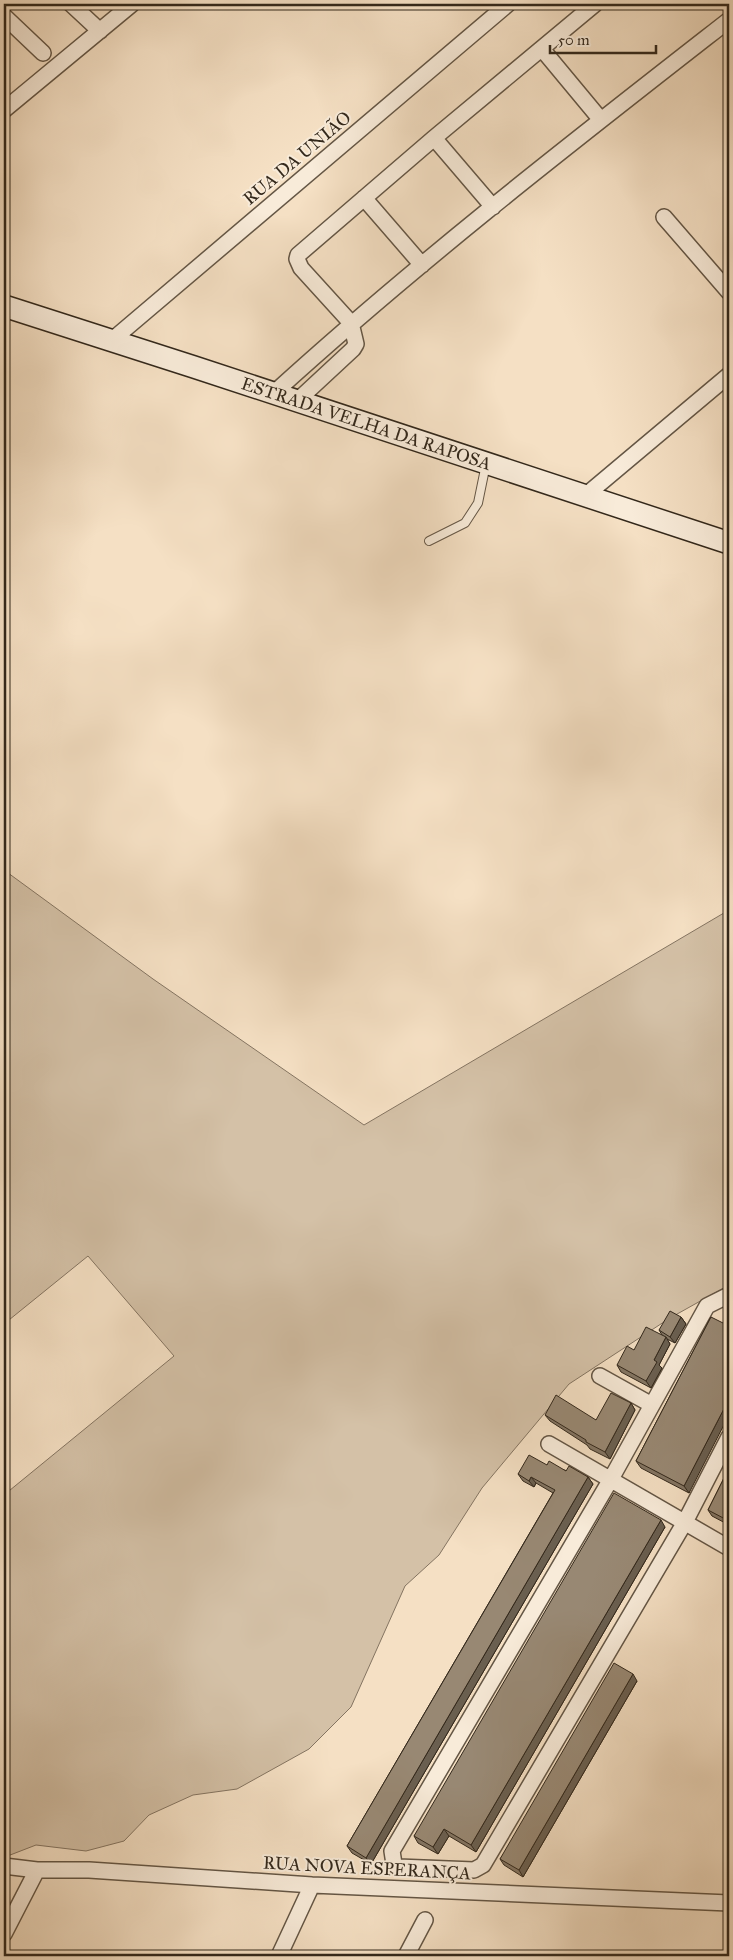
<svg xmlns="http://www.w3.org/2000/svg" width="733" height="1960" font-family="'IM FELL Great Primer',serif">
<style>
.green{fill:#d4c1a7;stroke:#847461}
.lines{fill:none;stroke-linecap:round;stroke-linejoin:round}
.lane-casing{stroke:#645645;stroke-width:10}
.street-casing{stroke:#645645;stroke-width:18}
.secondary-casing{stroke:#33281b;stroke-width:24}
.lane{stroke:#f8ebd9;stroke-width:8}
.street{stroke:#f8ebd9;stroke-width:15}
.secondary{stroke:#f8ebd9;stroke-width:21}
.wall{fill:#837563;stroke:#33281b}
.shaded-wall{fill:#6a5f50;stroke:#33281b}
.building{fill:#988873;stroke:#33281b}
.labels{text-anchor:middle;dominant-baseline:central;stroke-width:4;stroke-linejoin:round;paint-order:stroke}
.street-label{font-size:18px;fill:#33281b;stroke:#f8ebd9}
</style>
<rect width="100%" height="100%" fill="#f5e0c4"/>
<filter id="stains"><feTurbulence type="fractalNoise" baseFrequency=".004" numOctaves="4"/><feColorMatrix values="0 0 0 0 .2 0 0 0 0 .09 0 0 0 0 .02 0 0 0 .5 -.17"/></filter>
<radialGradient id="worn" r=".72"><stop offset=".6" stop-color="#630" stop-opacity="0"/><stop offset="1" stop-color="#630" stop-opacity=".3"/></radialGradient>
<path class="green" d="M4 870 153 979 364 1125 729 910V1285L670 1318 569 1384 482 1488 439 1555 405 1586 351 1707 309 1749 237 1789 193 1795 149 1815 124 1841 86 1851 36 1845 5 1857H4V1495L174 1356 88 1256 4 1324Z"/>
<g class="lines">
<g class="lane-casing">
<path id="lane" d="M429 541 465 523 478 503 486 464"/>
</g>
<g class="street-casing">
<path id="street" d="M71 4 100 31
M4 16 43 53
M542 49 601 120
M4 110 132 4
M434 138 493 207
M364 198 422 265
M664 217 729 292
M111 341 508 4
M274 393C419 261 574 141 729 20
M297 401 353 349 356 344 351 323 301 268 297 259 298 255 434 138 595 4
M585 496 729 375
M729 1295 707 1306 611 1479 392 1851 394 1864 398 1867 474 1870 483 1865 685 1522 729 1437
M600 1376 652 1405
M549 1444 729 1548
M4 1866 37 1870H89L312 1885 729 1903
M4 1934 37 1870
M279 1956 312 1885
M406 1956 425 1920"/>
</g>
<g class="secondary-casing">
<g id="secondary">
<path id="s1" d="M4 306 194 367 729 543"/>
</g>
</g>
<use href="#lane" class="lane"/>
<use href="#street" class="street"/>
<use href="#secondary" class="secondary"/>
</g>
<path class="wall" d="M681 1317 686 1324 675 1343 667 1339 670 1344 659 1365 662 1368 651 1388 621 1372 617 1365 634 1350 662 1335 659 1330Z
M711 1317 689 1493 641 1468 636 1461Z
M631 1403 635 1410 610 1459 590 1449 587 1445 550 1421 545 1415 596 1420Z
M547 1465 588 1477 593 1484 371 1864 352 1853 347 1846 553 1493 536 1483 534 1487 523 1481 518 1474Z
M729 1468V1525L712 1516 708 1510Z
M665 1527 476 1852 449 1836 438 1854 418 1843 414 1836Z
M637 1681 523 1877 504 1865 500 1859Z"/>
<path class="shaded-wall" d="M681 1317 686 1324 675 1343 670 1337Z
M666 1337 670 1344 659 1365 662 1368 651 1388 646 1381 654 1360Z
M729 1399V1415L689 1493 684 1486Z
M631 1403 635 1410 610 1459 605 1452Z
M531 1477 536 1483 534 1487 529 1481Z
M588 1477 593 1484 371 1864 366 1858Z
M661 1520 665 1527 476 1852 471 1845Z
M633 1674 637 1681 523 1877 519 1870Z
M444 1829 449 1836 438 1854 433 1847Z"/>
<path class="building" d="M670 1311 681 1317 670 1337 659 1330Z
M711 1317 729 1326V1399L684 1486 636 1461Z
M646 1327 666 1337 654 1360 657 1362 646 1381 617 1365 627 1346 634 1350Z
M611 1393 631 1403 605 1452 586 1442V1440L545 1415 556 1395 596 1420Z
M529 1455 547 1465 549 1461 566 1471 569 1466 588 1477 366 1858 347 1846 555 1490 531 1477 529 1481 518 1474Z
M729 1468V1521L708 1510Z
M614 1493 661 1520 471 1845 444 1829 433 1847 414 1836Z
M614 1663 633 1674 519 1870 500 1859Z"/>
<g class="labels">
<g class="street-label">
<text transform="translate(297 158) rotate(-40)">RUA DA UNIÃO</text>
<text stroke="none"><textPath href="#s1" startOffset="381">ESTRADA VELHA DA RAPOSA</textPath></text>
<text transform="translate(367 1868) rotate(3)">RUA NOVA ESPERANÇA</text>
</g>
</g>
<rect width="733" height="1960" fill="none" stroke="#f5e0c4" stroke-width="20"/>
<rect x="5" y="5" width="723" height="1950" fill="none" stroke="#33281b" stroke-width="2.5"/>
<rect x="10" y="10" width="713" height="1940" fill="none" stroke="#33281b"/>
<path d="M550 45v8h106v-8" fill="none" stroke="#33281b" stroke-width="2.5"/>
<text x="558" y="45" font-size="15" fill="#33281b" stroke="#f8ebd9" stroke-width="4" paint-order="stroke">50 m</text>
<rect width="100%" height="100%" filter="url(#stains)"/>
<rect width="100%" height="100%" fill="url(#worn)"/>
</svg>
